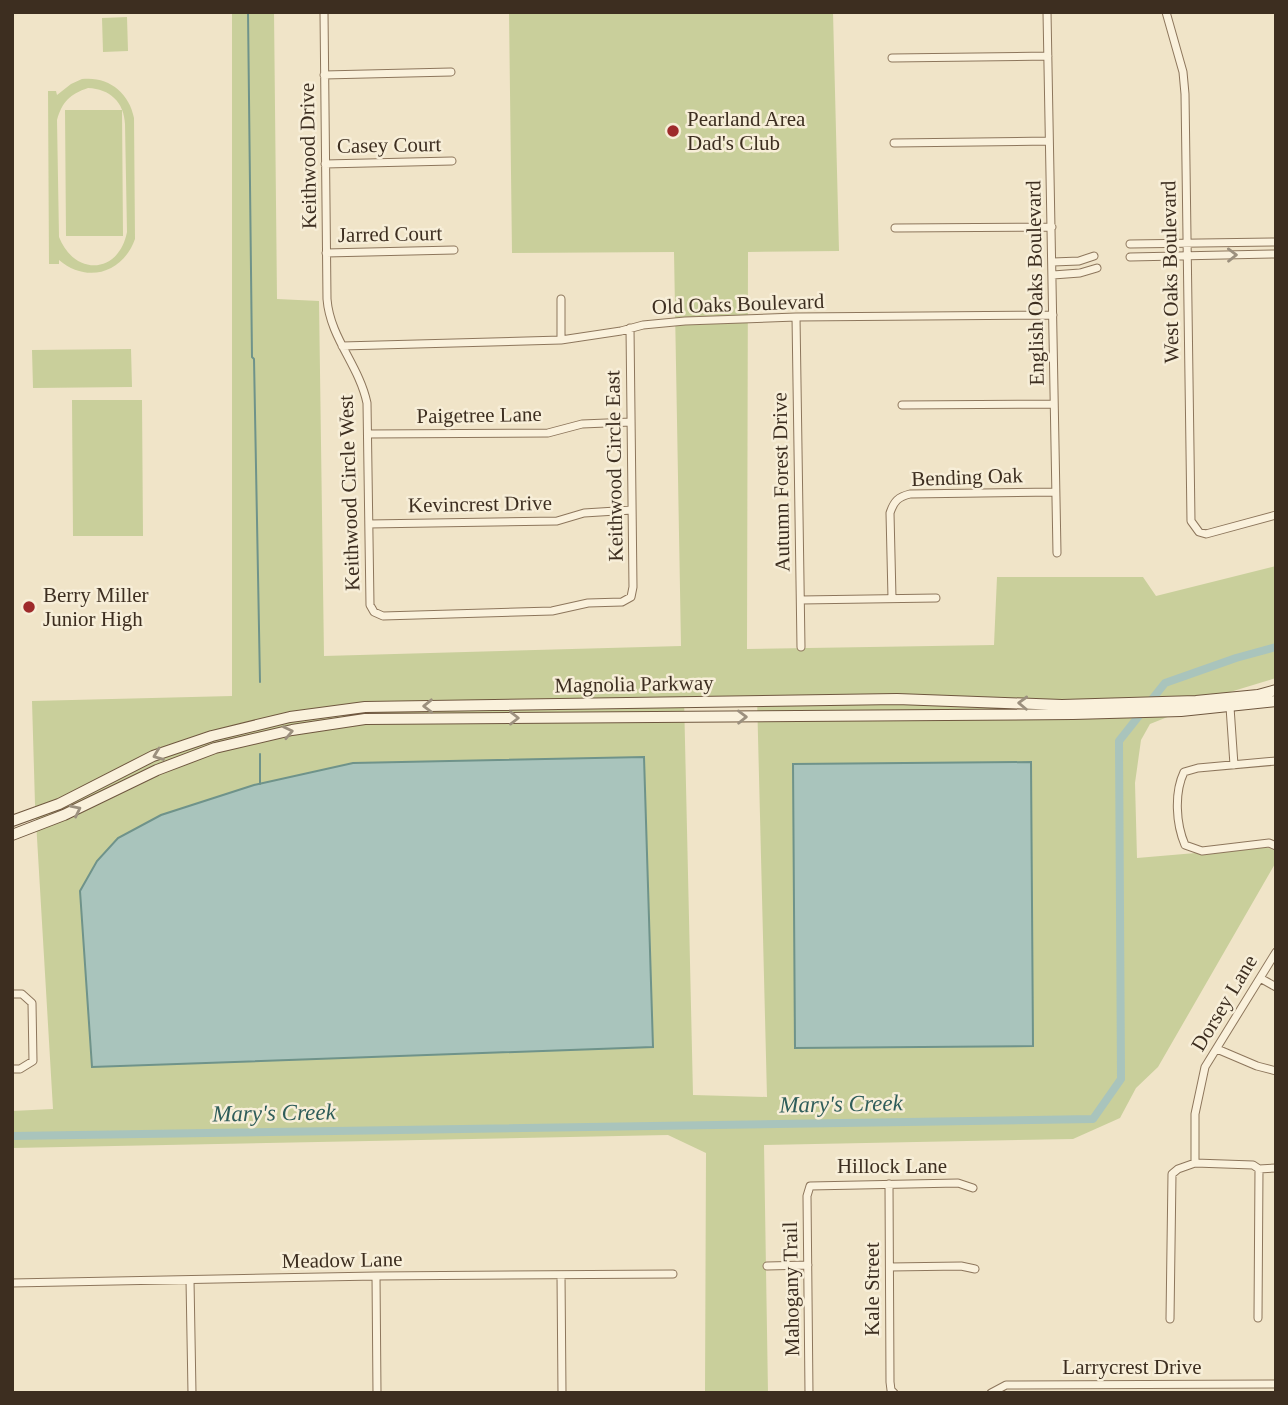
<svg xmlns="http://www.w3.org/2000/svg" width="1288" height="1405" font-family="Georgia,serif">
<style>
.green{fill:#c9cf9b;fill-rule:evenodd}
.water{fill:#a9c4bc;stroke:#6f938a;stroke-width:2}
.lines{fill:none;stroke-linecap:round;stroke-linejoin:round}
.stream{stroke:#6f938a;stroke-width:2}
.canal{stroke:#a9c4bc;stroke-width:8}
.street-casing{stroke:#8d765c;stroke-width:9}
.secondary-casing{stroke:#6f573f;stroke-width:12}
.street{stroke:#faf1dc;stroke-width:7}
.secondary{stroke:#faf1dc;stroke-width:10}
.oneway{stroke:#9c907e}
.poi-dot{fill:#9e2a2b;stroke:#f7eed8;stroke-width:2.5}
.labels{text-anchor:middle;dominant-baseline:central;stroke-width:5;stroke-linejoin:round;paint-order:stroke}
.poi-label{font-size:21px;fill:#3d2e20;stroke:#f7eed8;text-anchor:start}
.street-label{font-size:21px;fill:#3d2e20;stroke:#f7eed8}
.water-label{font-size:23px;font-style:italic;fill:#2f5d5a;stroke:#f7eed8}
</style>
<rect width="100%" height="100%" fill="#f0e4c8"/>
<path class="green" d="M232 12H274L277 299 319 301 324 656 681 646 674 252 512 253 509 12H833L839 251 748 252 747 649 994 645 997 577H1143L1156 596 1276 566V678L1230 692 1150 724 1141 740 1135 783 1137 858 1266 847 1276 851V862L1158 1067 1136 1088 1120 1118 1073 1139 764 1145 768 1393H705L706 1153 668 1135 12 1148V1111L53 1109 35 804 32 701 232 696ZM757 696 767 1097 693 1095 684 697Z
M127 17 128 51 103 52 102 18Z
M82 79C108 76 129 92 134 118L135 239C123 273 87 284 59 260V264H49L48 91H56L57 95 71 84ZM88 88C110 89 124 102 125 124L127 232C119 274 75 277 59 237L57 120C62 102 70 94 88 88Z
M65 110H122L123 236H66Z
M131 349 132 387 33 388 32 350Z
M72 400H142L143 536H73Z"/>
<path class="water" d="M644 757 653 1047 92 1067 80 891 97 861 118 838 161 815 254 785 353 763Z
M1031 762 1033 1046 795 1048 793 764Z"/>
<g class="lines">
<path class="stream" d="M248 12 252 357 254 359 260 682
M260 754V784"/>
<path class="canal" d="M12 1136 1093 1119 1121 1079 1119 741 1165 683 1236 658 1276 647"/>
<g class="street-casing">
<path id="street" d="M324 12 327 299C330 338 359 365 367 403L370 605 374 612 383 616 552 611 588 603 622 602 631 597 633 587 630 328
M1047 12 1057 553
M1166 12 1183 72 1185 94 1191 521 1199 532 1206 534 1276 515
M892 58 1048 56
M324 75 451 72
M894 143 1049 141
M325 164 452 161
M895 228 1052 227
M1130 244 1276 242
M326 253 454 250
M1130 257 1276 254
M1053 262 1079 261 1094 256
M1053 275 1080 273 1097 268
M561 299V340
M796 317 801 647
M342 346 561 340 621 331 643 325 685 321 796 317 1053 315
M902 405 1054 404
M368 434 548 433 582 424 631 422
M369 524 557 521 584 513 632 510
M892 598 890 513C894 501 898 497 910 494L1055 492
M801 600 936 598
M1230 707 1234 765
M1276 761 1198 768 1184 772C1174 793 1176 824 1185 845L1202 851 1269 843 1276 846
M1260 978 1276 987
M12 994H22L32 1003 33 1061 20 1069H12
M1217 1049 1257 1066 1276 1071
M1195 1163 1253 1165 1259 1169 1258 1318
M1259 1169 1276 1168
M889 1184 890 1382 891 1390 894 1393
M767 1266 808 1265
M890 1267 961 1266 975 1269
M561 1275 562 1393
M376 1276 377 1393
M190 1280 192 1393
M12 1283 376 1276 673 1274
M1170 1319 1172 1174 1178 1169 1195 1163V1114L1205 1067 1276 952
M809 1393 807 1196 810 1186 958 1183 973 1188
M991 1393 1006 1385 1276 1384"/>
</g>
<g class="secondary-casing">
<path id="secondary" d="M12 821 59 804 153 756 212 736 290 717 365 707 897 699 1062 705 1196 701 1258 695 1276 690
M12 835 64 815 157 770 215 748 292 730 365 719 1073 714 1181 711 1276 701"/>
</g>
<use href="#street" class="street"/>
<use href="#secondary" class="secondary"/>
</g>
<defs><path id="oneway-chevron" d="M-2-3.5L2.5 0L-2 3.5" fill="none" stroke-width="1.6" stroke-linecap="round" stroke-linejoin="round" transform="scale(1.75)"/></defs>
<g class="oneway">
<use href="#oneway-chevron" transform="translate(1232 255) rotate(-1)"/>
<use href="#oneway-chevron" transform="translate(1023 703) rotate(-178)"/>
<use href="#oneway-chevron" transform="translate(428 706) rotate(179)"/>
<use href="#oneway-chevron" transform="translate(742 717) rotate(-1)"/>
<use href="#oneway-chevron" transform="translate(514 718)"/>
<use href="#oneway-chevron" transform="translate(288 732) rotate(-12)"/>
<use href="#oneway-chevron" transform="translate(158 755) rotate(159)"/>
<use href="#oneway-chevron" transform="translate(76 810) rotate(-26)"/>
</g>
<g class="poi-dot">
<circle cx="673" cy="131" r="7"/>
<circle cx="29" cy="607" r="7"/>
</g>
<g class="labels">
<g class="poi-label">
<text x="687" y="119">Pearland Area<tspan x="687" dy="24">Dad's Club</tspan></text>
<text x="43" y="595">Berry Miller<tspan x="43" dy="24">Junior High</tspan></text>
</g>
<g class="street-label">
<text transform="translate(389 145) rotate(-1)">Casey Court</text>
<text transform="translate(308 156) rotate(-91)">Keithwood Drive</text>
<text transform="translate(390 234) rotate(-1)">Jarred Court</text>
<text transform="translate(1170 272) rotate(-91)">West Oaks Boulevard</text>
<text transform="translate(1035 283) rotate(-91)">English Oaks Boulevard</text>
<text transform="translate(738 304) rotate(-2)">Old Oaks Boulevard</text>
<text transform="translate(479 415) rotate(-1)">Paigetree Lane</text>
<text transform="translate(614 466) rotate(-91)">Keithwood Circle East</text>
<text transform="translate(967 477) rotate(-2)">Bending Oak</text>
<text transform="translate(781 482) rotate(-91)">Autumn Forest Drive</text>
<text transform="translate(349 493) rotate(-92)">Keithwood Circle West</text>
<text transform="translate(480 504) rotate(-1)">Kevincrest Drive</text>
<text transform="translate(634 684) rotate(-1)">Magnolia Parkway</text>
<text transform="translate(1224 1003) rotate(-59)">Dorsey Lane</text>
<text x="892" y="1166">Hillock Lane</text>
<text transform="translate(342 1260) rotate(-1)">Meadow Lane</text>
<text transform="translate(791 1289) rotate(-91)">Mahogany Trail</text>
<text transform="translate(872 1289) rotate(-90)">Kale Street</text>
<text x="1132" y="1367">Larrycrest Drive</text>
</g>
<g class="water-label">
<text transform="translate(841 1104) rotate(-1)">Mary's Creek</text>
<text transform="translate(274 1113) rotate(-1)">Mary's Creek</text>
</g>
</g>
<rect width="1288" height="1405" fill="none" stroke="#3d2e20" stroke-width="28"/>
</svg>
